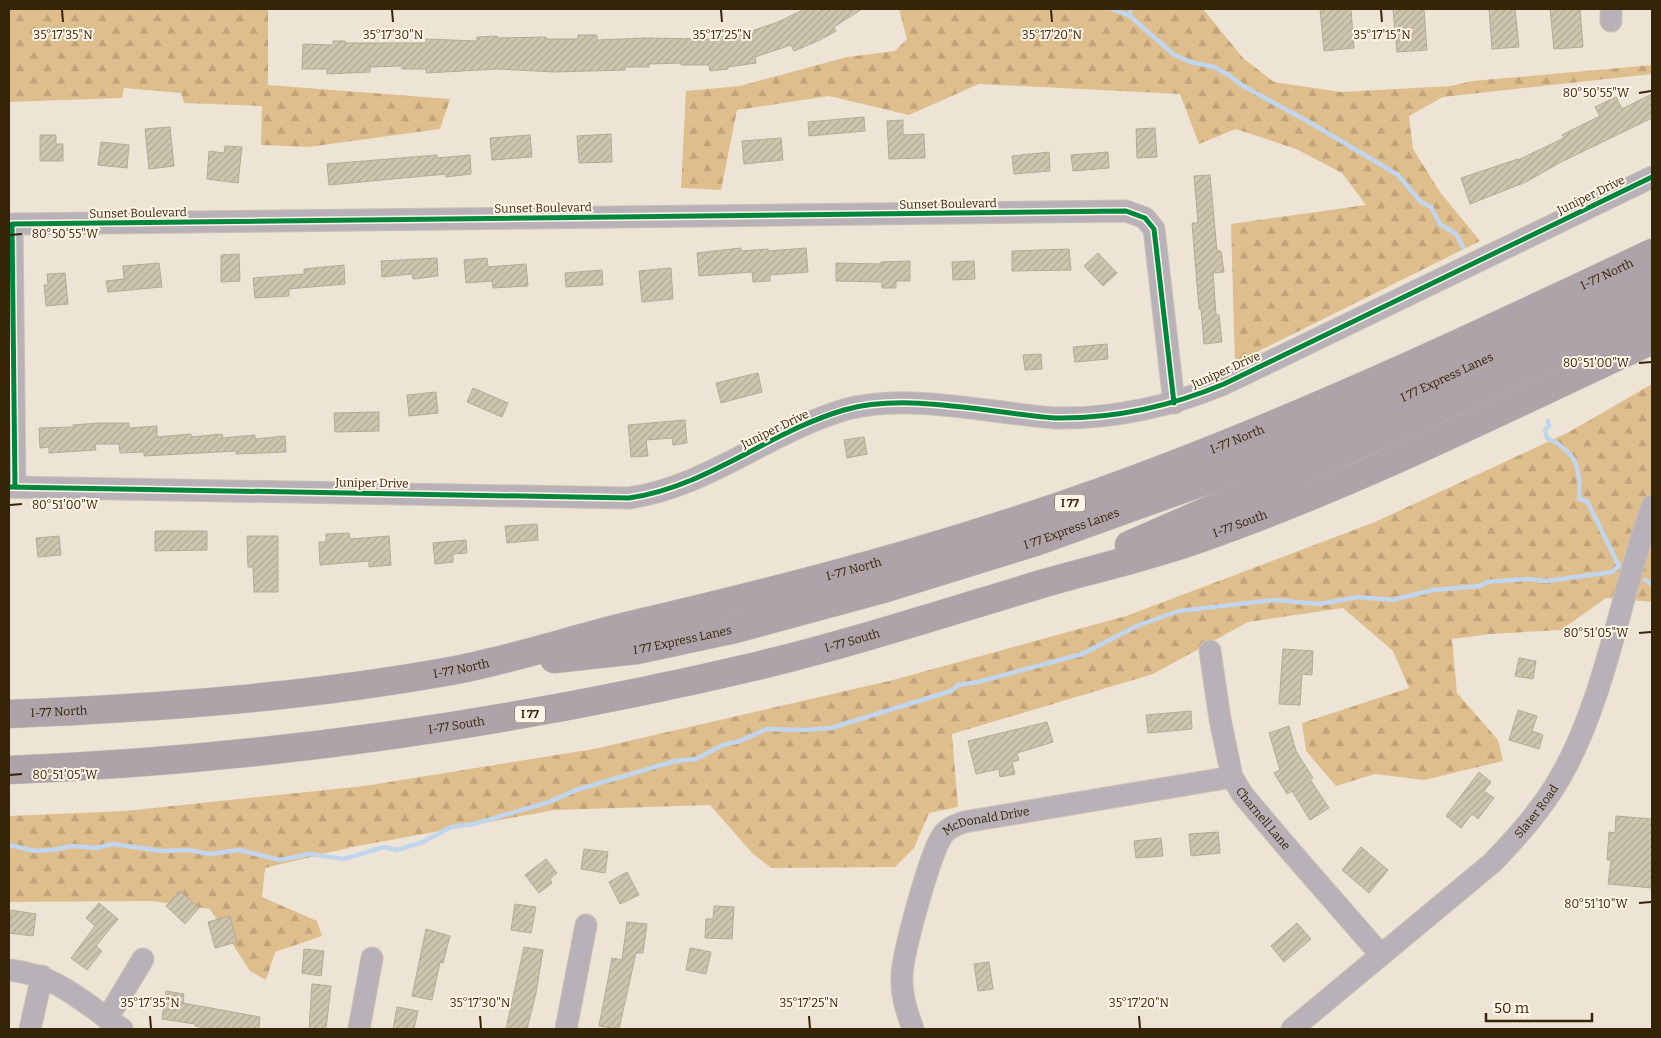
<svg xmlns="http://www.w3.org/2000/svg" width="1661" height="1038" font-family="Bitter,serif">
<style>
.forest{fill:url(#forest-firs)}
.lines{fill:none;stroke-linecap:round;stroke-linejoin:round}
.stream{stroke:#c1d5ed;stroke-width:4.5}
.building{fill:url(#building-hatch);stroke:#b3ab96}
.minor-casing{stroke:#cac1b2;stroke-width:23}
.highway-casing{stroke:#cac1b2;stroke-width:29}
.minor{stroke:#b8b1b7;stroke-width:21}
.highway{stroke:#ada3a9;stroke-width:28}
.cycleway-casing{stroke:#fef4e7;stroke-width:8}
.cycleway{stroke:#00873e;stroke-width:5}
.ticks{fill:none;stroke:#362407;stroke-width:2}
.labels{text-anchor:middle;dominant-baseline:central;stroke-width:4;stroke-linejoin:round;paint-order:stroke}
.shield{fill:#fef4e7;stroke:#72624a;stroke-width:1}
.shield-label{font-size:11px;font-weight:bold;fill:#362407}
.street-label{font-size:12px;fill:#362407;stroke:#fef4e7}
.ticks-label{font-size:12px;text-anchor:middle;fill:#362407;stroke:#fef4e7;stroke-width:4;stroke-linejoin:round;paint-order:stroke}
</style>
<defs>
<pattern id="forest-firs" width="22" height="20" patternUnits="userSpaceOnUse" patternTransform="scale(1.25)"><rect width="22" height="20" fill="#dfbe8d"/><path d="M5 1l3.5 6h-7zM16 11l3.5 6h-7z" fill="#c0a378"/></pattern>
<pattern id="building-hatch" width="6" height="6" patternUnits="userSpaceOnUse" patternTransform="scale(1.25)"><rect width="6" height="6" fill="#cec5ae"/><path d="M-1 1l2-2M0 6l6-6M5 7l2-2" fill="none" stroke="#b2a994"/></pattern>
</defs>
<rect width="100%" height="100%" fill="#eee4d6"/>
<path class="forest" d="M9 9H268V85L450 99 440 129 308 147 261 145 262 106 184 103 181 93 124 88 122 98 9 102Z
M899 9H1203L1243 58 1274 82 1341 92 1451 86 1472 81 1652 65V74L1443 97 1409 116 1413 149 1440 192 1480 241 1235 363 1231 224 1366 205 1342 173 1296 149 1236 129 1199 144 1180 94 979 84 909 115 829 96 737 110 721 190 681 188 686 91 740 86 847 57 895 51 907 39Z
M1652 384V602L1606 598 1561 630 1490 634 1452 639 1457 693 1498 740 1503 761 1424 780 1375 774 1336 786 1306 751 1302 723 1409 688 1393 651 1343 608 1248 622 1153 674 952 734 958 807 929 813 914 848 895 867 771 868 752 853 710 805 555 810 352 847 265 868 262 897 317 921 322 936 275 952 266 980 250 971 210 909 151 901 9 902V816L125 811 364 786 594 749 893 680 1126 616 1375 522 1569 432Z"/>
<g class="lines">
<path class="stream" d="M1112 9 1130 16 1173 54 1190 62 1214 67 1230 76 1243 86 1309 122 1398 175 1421 202 1431 207 1440 224 1456 234 1463 247
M1130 16V9
M1645 580 1652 584
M9 845 35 851 52 850 72 846 96 848 113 844 162 851 189 850 210 854 239 850 280 860 310 854 344 859 384 847 397 850 423 842 451 827 474 824 549 802 576 790 675 761 696 759 723 745 740 741 767 729 803 730 831 728 951 691 958 685 978 682 1082 654 1139 625 1179 611 1275 600 1319 604 1358 597 1392 600 1433 590 1480 586 1487 582 1527 579 1547 581 1612 572 1619 566 1587 501 1579 499C1581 468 1577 452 1547 438L1545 430 1549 426 1548 421"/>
</g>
<path class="building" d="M805 9H862L834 27 836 31 820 40 794 51 791 45 755 57 756 63 728 67V69L710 71 709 65H681V63L649 64V67H625V70L554 72 498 69 426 73V69H402V66L370 67V72L327 74V69H302L303 44 333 45V41H345V43H426V39L477 41V37L497 36V38L546 37V39H578V35H597V40L645 38 707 39 746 33 778 22Z
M1320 9H1351L1354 48 1324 51Z
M1393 9H1424L1427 50 1397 52Z
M1489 9H1515L1519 47 1492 49Z
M1550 9H1580L1583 47 1554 49Z
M1652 94V118L1561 162 1526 182 1470 204 1461 178 1518 159V160L1564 138 1562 135 1600 116 1595 107 1616 97 1622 109Z
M864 117 865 131 809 136 808 122Z
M903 120V135L924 134 925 158 889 159 887 121Z
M170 127 174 166 149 169 145 129Z
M1155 128 1157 157 1137 158 1136 129Z
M611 134 612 162 579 163 577 136Z
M40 135H56V144H63V161H40Z
M530 135 532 157 492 160 490 138Z
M781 138 783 160 744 164 742 141Z
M101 142 129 145 127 168 98 165Z
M225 146 242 147 238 183 207 179 209 151 224 153Z
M1049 152 1050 171 1014 174 1012 156Z
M1108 152 1109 168 1073 171 1071 155Z
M437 155V158L470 155 471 174 446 177V174L329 185 327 164Z
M1210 175 1217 251H1221L1224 272 1213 273 1216 315H1219L1222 342 1204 344 1201 309H1199L1192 223H1198L1194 176Z
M741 248V251L768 249V251L806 248 808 272 770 275V281L753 282 752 272 699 276 697 253Z
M1069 249 1071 270 1012 271V251Z
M1098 253 1117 273 1103 286 1084 266Z
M239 254 240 281 221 282V255Z
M437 258 438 276 413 279 412 274 382 277 381 261Z
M487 258 488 267 526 264 528 286 493 288 492 281 466 283 464 260Z
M910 261V281H896V288H882V282L836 281V263L881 264V262Z
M974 261 975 279 953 280 952 262Z
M159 263 162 287 108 292 106 281 124 279 123 266Z
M344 265 345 284 289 289V296L255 298 253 278 304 274V269Z
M671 268 673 299 642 302 639 271Z
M602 270 603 285 566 287 565 273Z
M65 273 68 304 46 306 44 285H48L47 274Z
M1107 344 1108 359 1075 362 1073 347Z
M1041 354 1042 369 1025 370 1023 355Z
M758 373 762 392 721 403 716 383Z
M473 388 508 403 502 417 467 402Z
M436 392 438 413 409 416 407 395Z
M379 412V431L335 432 334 413Z
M685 420 687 443 673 445 672 438 646 440 648 456 631 457 628 425Z
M99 423H129V428L157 426V437L191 434V437L222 434 223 438 255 435V439L285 436 286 452 236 454V451L144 456V452L120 453 119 444H95L96 450 49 453V447L40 448 39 428 74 427 73 425Z
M864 437 867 454 847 458 844 440Z
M537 524 538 540 507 543 505 526Z
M155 531H207V550L155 551Z
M349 533 350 539 389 536 391 565 369 567V561L320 565 319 542H326V534Z
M59 536 61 555 38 557 36 538Z
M247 536H278V592H254L253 567H248Z
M466 540 467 553 453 554V562L435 564 433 543Z
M1283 649 1313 651 1312 675 1302 674 1300 705 1279 704Z
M1519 658 1536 661 1533 679 1515 676Z
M1518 710 1537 716 1532 731 1543 735 1539 749 1509 740Z
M1191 711 1192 729 1148 733 1146 715Z
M1047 722 1053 742 1017 753 1019 760 1012 762 1015 774 1000 777 999 769 976 774 968 741Z
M1289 726 1296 751 1313 778 1310 779 1329 808 1310 820 1292 791 1287 794 1274 773 1280 770 1269 733Z
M1479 772 1491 782 1484 791 1494 798 1478 819 1472 814 1461 828 1446 816Z
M1616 816 1652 819V888L1608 884 1611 860H1607L1609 832 1615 833Z
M1218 832 1220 853 1191 856 1189 834Z
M1161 838 1163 856 1136 858 1134 841Z
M1361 847 1388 870 1369 893 1342 870Z
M584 849 608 852 605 873 581 869Z
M546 859 557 873 550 879 552 883 539 893 525 875Z
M627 872 639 895 620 904 609 882Z
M180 891 199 908 185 924 166 906Z
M99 903 118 919 96 946 102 951 87 970 71 958 95 926 86 918Z
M515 904 536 907 531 933 511 930Z
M714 906 734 907 732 939 705 938 706 919H713Z
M11 910 36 914 33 936 9 933Z
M230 916 237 942 215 948 208 922Z
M627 922 647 924 643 953H636L619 1029 599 1026 612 958 622 960Z
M1297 923 1311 939 1284 962 1271 946Z
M426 929 450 936 443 963 440 962 432 1000 412 996Z
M524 947 543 950 536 993 527 1029H506Z
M690 948 711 952 706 974 686 970Z
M304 949 324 951 321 976 302 973Z
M989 962 993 989 978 991 974 964Z
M312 984 331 986 326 1029H309Z
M166 991 184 994 183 1003 260 1017 259 1029H208L195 1026V1024L162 1019Z
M397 1007 418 1011 414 1029H393Z"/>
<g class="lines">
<g class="minor-casing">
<g id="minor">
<path d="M1611 9V21"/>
<path d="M9 487 629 498C707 487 769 432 844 410 906 392 990 413 1055 418 1115 419 1169 407 1224 384L1652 177"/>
<path d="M15 487 12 224 1126 211 1145 218 1154 229 1174 403"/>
<path id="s1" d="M1210 651 1220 719 1232 777 1243 795 1292 853 1381 955"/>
<path d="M9 970C55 974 85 1003 122 1029"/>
<path d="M107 1019 143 959"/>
<path d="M30 1029 42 976"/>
<path d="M359 1029 372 958"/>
<path d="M566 1029 586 925"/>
<path id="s2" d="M913 1029C907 1012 901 996 902 977 902 955 930 854 942 836 947 828 956 825 964 822L1232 777"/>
<path id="s3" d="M1292 1029 1492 863C1518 836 1542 809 1561 776 1606 697 1621 592 1652 506"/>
</g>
</g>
<g class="highway-casing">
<g id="highway">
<path d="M1129 545 1400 427 1652 310"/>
<path id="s4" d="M554 659 637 650 735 629 883 589 1035 542 1205 481 1374 411 1652 282"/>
<path id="s5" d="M9 714C158 708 309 697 456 670 518 658 579 637 640 623 820 581 997 533 1170 466 1334 403 1493 328 1652 253"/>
<path id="s6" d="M9 770C261 760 511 724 757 666 852 643 945 613 1038 585 1093 569 1149 557 1204 537 1357 483 1505 409 1652 340"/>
</g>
</g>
<use href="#minor" class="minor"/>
<use href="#highway" class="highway"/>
<g class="cycleway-casing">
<path id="cycleway" d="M9 487 629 498C707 487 769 432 844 410 906 392 990 413 1055 418 1115 419 1169 407 1224 384L1652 177
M15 487 12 224 1126 211 1145 218 1154 229 1174 403"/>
</g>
<use href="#cycleway" class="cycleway"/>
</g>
<path class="ticks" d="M62 10 63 22M392 10 393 22M721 10 722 22M1051 10 1052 22M1381 10 1382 22M1639 93 1651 91M10 235 22 234M1639 363 1651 362M10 505 22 504M1639 633 1651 632M10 775 22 774M1639 903 1651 902M150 1016 151 1028M480 1016 481 1028M809 1016 810 1028M1139 1016 1140 1028"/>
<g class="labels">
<g class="shield">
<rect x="1055" y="494.5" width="30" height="17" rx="4"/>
<rect x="515" y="705.5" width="30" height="17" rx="4"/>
</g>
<g class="shield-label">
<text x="1070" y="503">I 77</text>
<text x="530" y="714">I 77</text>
</g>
<g class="street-label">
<text transform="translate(1591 195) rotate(-26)">Juniper Drive</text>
<text transform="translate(948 204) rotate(-1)">Sunset Boulevard</text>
<text transform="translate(543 208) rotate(-1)">Sunset Boulevard</text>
<text transform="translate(138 213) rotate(-1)">Sunset Boulevard</text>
<text stroke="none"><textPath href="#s5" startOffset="1670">I-77 North</textPath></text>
<text transform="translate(1226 370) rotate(-24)">Juniper Drive</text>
<text stroke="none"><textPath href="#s4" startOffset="940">I 77 Express Lanes</textPath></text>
<text transform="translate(775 429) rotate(-26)">Juniper Drive</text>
<text stroke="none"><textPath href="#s5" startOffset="1265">I-77 North</textPath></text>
<text transform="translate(372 483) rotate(1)">Juniper Drive</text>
<text stroke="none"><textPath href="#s6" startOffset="1260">I-77 South</textPath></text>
<text stroke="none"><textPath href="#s4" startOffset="535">I 77 Express Lanes</textPath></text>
<text stroke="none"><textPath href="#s5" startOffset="860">I-77 North</textPath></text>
<text stroke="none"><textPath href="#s4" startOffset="130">I 77 Express Lanes</textPath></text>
<text stroke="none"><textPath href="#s6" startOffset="855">I-77 South</textPath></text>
<text stroke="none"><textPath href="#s5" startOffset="455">I-77 North</textPath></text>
<text stroke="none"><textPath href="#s5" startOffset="50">I-77 North</textPath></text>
<text stroke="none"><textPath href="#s6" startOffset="450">I-77 South</textPath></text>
<text stroke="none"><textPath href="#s3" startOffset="328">Slater Road</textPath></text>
<text stroke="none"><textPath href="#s1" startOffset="180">Charnell Lane</textPath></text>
<text stroke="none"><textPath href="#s2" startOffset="249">McDonald Drive</textPath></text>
</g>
</g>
<g class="ticks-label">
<text x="63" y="39">35°17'35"N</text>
<text x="393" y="39">35°17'30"N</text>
<text x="722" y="39">35°17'25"N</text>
<text x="1052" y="39">35°17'20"N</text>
<text x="1382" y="39">35°17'15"N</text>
<text x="1596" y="97">80°50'55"W</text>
<text x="65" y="238">80°50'55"W</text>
<text x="1596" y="367">80°51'00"W</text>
<text x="65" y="509">80°51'00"W</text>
<text x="1596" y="637">80°51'05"W</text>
<text x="65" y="779">80°51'05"W</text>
<text x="1596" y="908">80°51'10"W</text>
<text x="150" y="1007">35°17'35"N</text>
<text x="480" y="1007">35°17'30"N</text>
<text x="809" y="1007">35°17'25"N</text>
<text x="1139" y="1007">35°17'20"N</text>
</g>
<rect width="1661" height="1038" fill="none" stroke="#362407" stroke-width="20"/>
<path d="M1486 1013v8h106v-8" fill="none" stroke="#362407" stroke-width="2.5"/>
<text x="1494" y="1013" font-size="15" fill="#362407" stroke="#fef4e7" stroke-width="4" paint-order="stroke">50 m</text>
</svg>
